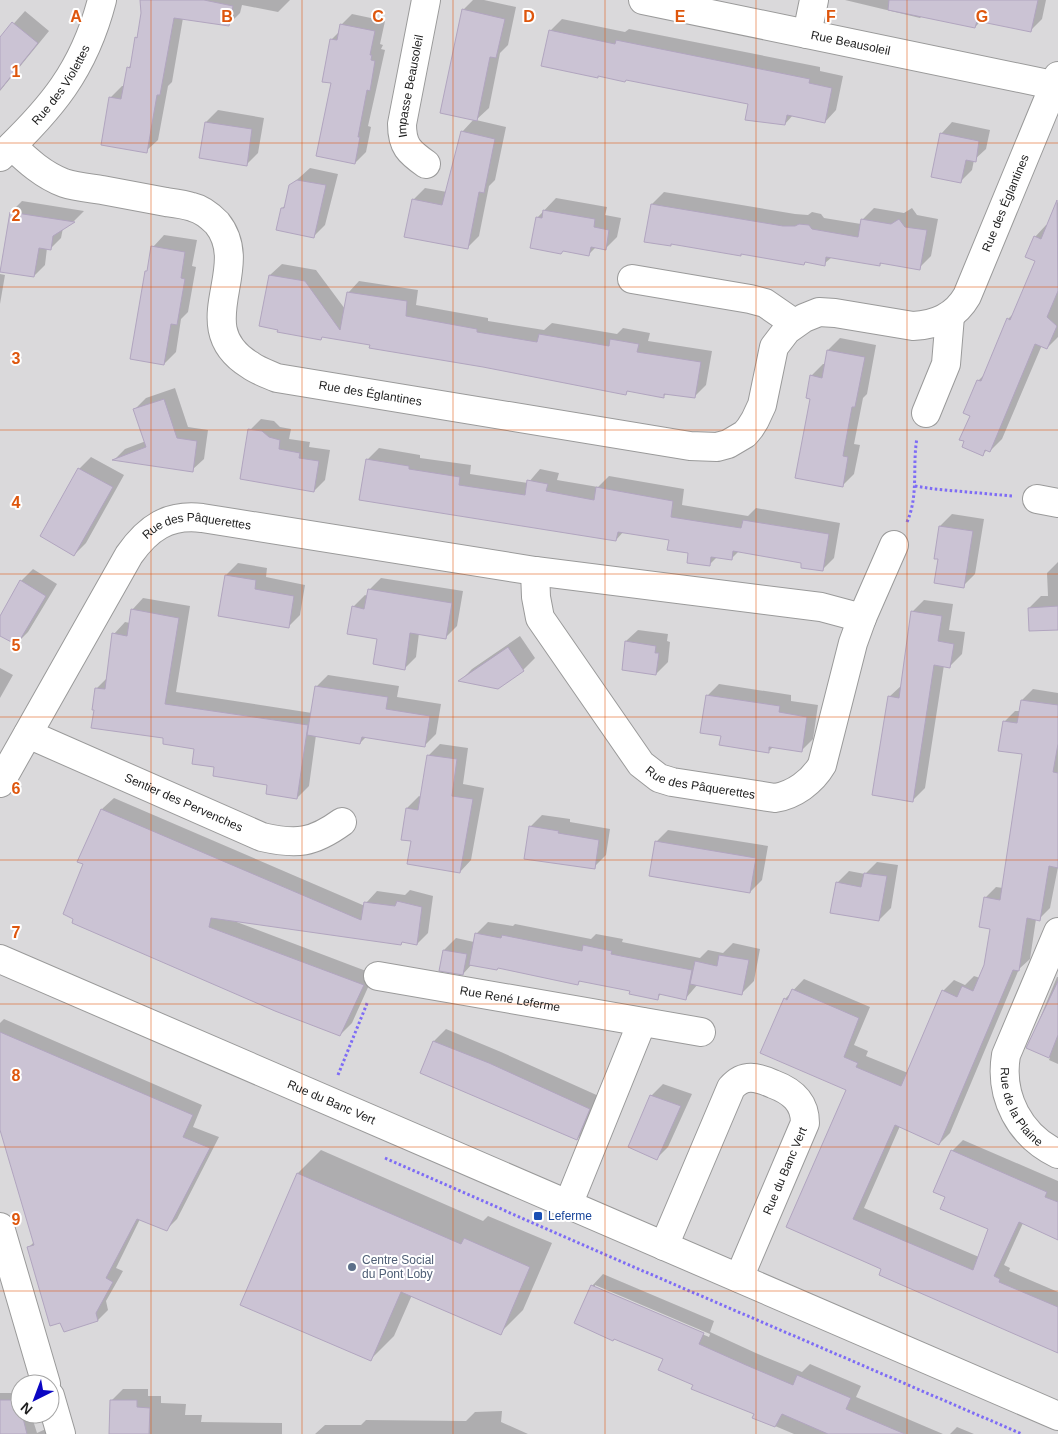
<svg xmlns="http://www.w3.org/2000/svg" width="1058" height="1434" font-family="Helvetica,sans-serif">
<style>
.residential{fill:#dad9db;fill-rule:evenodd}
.shadow{fill:#0003;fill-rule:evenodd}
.building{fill:#cbc3d4;stroke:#b1a5bf}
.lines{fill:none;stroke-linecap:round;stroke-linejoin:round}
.minor-casing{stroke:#9a9a9a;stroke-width:30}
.path{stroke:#7e6cf5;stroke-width:3;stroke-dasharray:2.5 2.5;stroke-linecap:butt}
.minor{stroke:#fff;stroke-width:28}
.grid{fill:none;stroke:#de560d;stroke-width:1;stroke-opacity:0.55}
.transit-dot{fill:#1a4fb4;stroke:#fff;stroke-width:2}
.service-dot{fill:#5c6f8a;stroke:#fff;stroke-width:2}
.labels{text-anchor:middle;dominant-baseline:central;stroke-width:4;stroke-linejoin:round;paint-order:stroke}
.street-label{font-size:12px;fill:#1d1d1d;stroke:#fff}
.transit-label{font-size:12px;fill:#164399;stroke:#fff;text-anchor:start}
.service-label{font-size:12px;fill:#4e5e75;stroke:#fff;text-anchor:start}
.grid-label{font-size:16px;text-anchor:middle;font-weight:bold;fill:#de560d;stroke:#fff;stroke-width:4;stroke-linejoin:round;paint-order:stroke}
</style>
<rect width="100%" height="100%" fill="#eae2ee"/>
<path class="residential" d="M0 0H1058V1434H0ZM20 1384H50V1414H20Z"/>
<path class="shadow" d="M144 0H290L278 12 242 5 240 13 228 25 183 18 172 82 168 86 158 140 146 151 110 98 122 86H125L128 68 132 64 136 38 139 35Z
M473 0H484L516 7 508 45 500 53 489 108 476 120 506 127 495 180 489 186 479 236 467 248 413 200 425 188 447 192 462 132 474 119 463 10Z
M845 0H1046L1042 19 1030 31 981 21 975 27 922 16 920 18Z
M25 11 49 31 0 91V39Z
M352 14 385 21 380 44 383 45 381 49 385 50 368 126 371 127 366 152 355 163 333 82 332 39 340 31 341 25Z
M562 19 625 32 629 29 820 67V71L843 76 836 110 825 122 793 115 785 124 750 103 550 31Z
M218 110 264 118 258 153 246 165 206 122Z
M952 122 990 130 986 149 974 160 972 170 961 181 941 134Z
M310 168 338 174 325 225 313 237 282 208 286 205 290 186Z
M664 192 795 214 808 215 812 212 821 214 824 218 861 224 862 220 874 208 904 213 912 208 917 215 938 219 931 256 919 268 882 262 880 265 832 257 824 264 806 261 804 264 742 253 740 255 652 204Z
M556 198 607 207 605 215 621 218 617 237 605 249 596 247 589 254 537 218Z
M22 201 84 211 74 221 63 228 61 238 50 249 47 248 45 265 34 276 11 212Z
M1058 201V337L1047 348 1042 345 1002 439 990 451 987 450 983 454 971 415 978 381 986 373 1008 319 1014 313 1036 260 1035 237 1046 225 1048 226Z
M164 235 197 240 192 266 196 267 188 312 181 319 176 352 164 364 149 270 153 247Z
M282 264 316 270 345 309 348 293 359 281 418 290 416 305 488 318V321L544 330 552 323 617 334 623 328 650 333 648 341 712 351 706 385 695 396 667 393 663 397 628 390 625 393 371 344 323 336 321 338 260 325 270 275Z
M0 274 5 275 0 304Z
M840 338 876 345 867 394 863 398 854 444 860 445 854 474 842 486 812 398 811 376 823 364H826L828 350Z
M175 388 188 427 208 430 204 459 192 470 115 459 125 449 146 441 134 410 146 398Z
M261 419 274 421 280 427 291 429 289 439 310 442 309 447 330 450 325 480 314 491 250 430Z
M379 448 420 455V458L471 465 470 474 528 483 540 469 559 473 557 480 598 487 609 476 684 489 682 505 748 516 756 508 840 523 834 558 822 570 803 562 739 551 731 559 718 556 709 565 671 539 624 531 616 540 367 460Z
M91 457 124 475 86 543 74 555 79 469Z
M952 514 984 519 975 574 963 586 939 558 940 526Z
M1058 562V629L1029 608 1041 596H1048L1047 573Z
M238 563 267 568 266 577 305 585 300 615 288 627 226 575Z
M33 569 57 584 28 632 16 644 0 634V619L21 581Z
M381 578 463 591 457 626 446 637 419 633 416 657 404 669 353 607 365 595 368 596 369 590Z
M143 598 190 606 176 692 312 713 316 687 328 675 399 686 397 697 441 704 436 734 424 746 366 737 360 743 316 735 309 786 297 798 269 784 216 766 195 748 165 737 97 688 108 677 114 634 125 622 130 623 132 610Z
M924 600 953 604 949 630 965 632 962 654 950 666 944 665 925 788 913 800 889 697 902 685 912 612Z
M638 630 668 634 667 641 670 642 668 662 656 674 626 641Z
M520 636 535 658 523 670 498 687 461 680 472 669Z
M0 668 13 675 0 698Z
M719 684 791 695V701L818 705 813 739 801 751 773 747 768 752 722 734 707 696Z
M1033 689 1058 693V867L1050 908 1039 919H1036L1030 959 1019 969 950 1133 939 1144 900 1126 864 1208 979 1257 990 1229 947 1196 952 1151 963 1140 1058 1181V1239L1023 1223 1004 1265 1010 1268 1009 1271 1058 1292V1351L883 1269 788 1227 847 1089 785 999 804 979 870 1007 854 1045 868 1051 866 1056 908 1073 943 991 954 980 965 985 974 976 980 978 985 965 991 928 985 898 996 887 1003 888 1024 753 1004 722 1015 711H1020L1022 700Z
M440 744 468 748 463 784 484 788 471 860 460 872 412 840 403 839 407 808 419 796 421 797 428 756Z
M114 798 365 906 366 903 377 891 405 895 410 890 433 896 428 933 417 944 403 941 234 921 374 974 352 1023 340 1035 85 864 79 861 102 809Z
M542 815 570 819V822L610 829 606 855 594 867 530 827Z
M668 830 768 846 762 880 750 892 656 842Z
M877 862 898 865 891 908 879 920 837 883 849 871 865 874Z
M488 922 513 926 515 924 591 939 596 934 623 939 622 942 700 958 708 950 723 953 733 943 760 949 754 981 742 993 698 984 686 998 662 993 657 998 631 990 581 980 578 983 499 967 472 964 463 974 440 970 444 950 456 938 474 942 476 934Z
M1057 977H1058V1064L1049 1060 1050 1057 1028 1047Z
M4 1019 202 1105 193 1127 219 1137 177 1219 166 1230 140 1219 116 1268 123 1271 106 1301 108 1310 98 1320 64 1331 28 1248 34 1242 0 1126V1023Z
M446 1029 501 1052 601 1097 589 1127 577 1139 422 1073 434 1041Z
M663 1084 692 1094 668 1147 656 1159 651 1096Z
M321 1150 483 1221 488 1216 552 1243 523 1310 500 1333 412 1295 394 1336 371 1359 298 1173Z
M603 1274 714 1321 710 1332 758 1354 802 1372 810 1364 861 1386 856 1397 943 1434H794L754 1417 755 1413 694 1385 664 1359 592 1286ZM595 1285 710 1334 709 1337 595 1288Z
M123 1389H148V1396H161V1403L186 1404 185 1415H202L201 1422 282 1423V1434H110L111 1401Z
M0 1393H20V1414H31L37 1433 48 1428 50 1434H0Z
M502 1411 501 1422 528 1434H315L325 1425H361L366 1420 466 1421 475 1412Z
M957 1427 974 1434H950Z"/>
<path class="building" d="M140 0H204L233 6 229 26 174 18 160 95H157L147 153 101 145 109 97 121 99 127 67 130 68 135 37 137 38 141 13Z
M889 0H1038L1031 32 977 21 975 28 888 10Z
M462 9 505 19 496 58 490 57 477 121 440 113Z
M12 22 38 43 0 90V37Z
M340 24 375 31 370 55H372L371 60 375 61 370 91 367 90 358 137H360L355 164 316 156 331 83 322 82 325 66 330 39 337 40Z
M549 30 615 44 616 40 810 79 809 83 832 88 825 123 787 115 785 125 745 120 748 104 626 80 625 82 598 76V78L541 66Z
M205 122 252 129 247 166 199 158Z
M461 131 495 139 484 193 479 192 468 249 404 237 412 199 442 205Z
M940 133 979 141 976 162 966 160 961 183 931 177Z
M297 180 326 185 314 238 276 230 281 208H284L289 185Z
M1057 200 1058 291 1047 317 1057 326 1047 349 1035 344 990 452 985 450 983 456 962 447 964 441 959 440 970 416 963 413 977 380 981 381 1007 318 1010 320 1035 261 1025 257 1034 236 1041 239Z
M651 204 783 226H795L799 224 809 225 812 229 858 237 861 219 891 224 899 219 905 227 927 230 920 270 880 263V266L826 257 825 266 805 262 804 265 741 254V256L671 244V246L644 242Z
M543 210 595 219 594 227 609 230 606 250 591 247 589 256 563 251 561 254 530 248 536 217 542 218Z
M10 212 75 222 53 236 51 250 39 248 34 277 0 272Z
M151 246 185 252 181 278 185 279 177 325 171 324 164 365 130 359 145 271H147Z
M269 275 305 281 340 330 347 292 407 301 406 316 477 329V332L537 342 539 334 609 346 610 339 639 344 637 352 701 362 695 398 664 394V398L627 391 626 395 483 367 369 348 370 345 322 337 321 340 277 332 278 330 259 326Z
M827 350 865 357 855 407H852L843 456 848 457 843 487 795 478 810 399 806 398 810 375 822 378Z
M164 399 177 438 197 441 193 472 112 460 146 447 133 409Z
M248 429 262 431 269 437 280 440 279 449 300 453 299 458 319 461 314 492 240 479Z
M366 459 409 466V469L460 477 459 485 525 495 527 480 548 484 546 491 594 500 596 487 673 501 671 517 741 528 743 520 829 534 823 571 801 568V563L733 551 732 560 711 557 710 566 687 563 688 553 667 550 669 540 618 532 616 541 359 500Z
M78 468 113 487 74 556 40 536Z
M939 526 973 531 964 588 934 583 938 559H934Z
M225 575 256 580 255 589 294 596 289 628 218 616Z
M20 580 46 596 17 645 0 636V616Z
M368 589 452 603 446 639 410 633 405 670 373 664 377 639 347 634 352 606 364 609Z
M1058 606V630L1029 631 1028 608Z
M131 609 179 618 165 704 308 725 297 799 266 794 267 785 213 776 214 767 192 764 194 749 163 744V738L91 728 94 710H92L95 688 105 689 112 633 127 636Z
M911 611 942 616 938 641 954 644 950 668 934 665 913 802 872 795 888 696 899 698Z
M625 641 656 646 655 653H659L656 675 622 670Z
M508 647 524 671 498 689 458 681Z
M315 686 388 697 386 709 430 716 425 747 362 737 360 744 307 735Z
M706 695 780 706 779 712 807 717 802 752 769 747V753L719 745 721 736 700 733Z
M1021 700 1058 705V744L1053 772 1058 773V868L1049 866 1040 921 1027 918 1019 971 1013 970 939 1145 895 1125 853 1219 973 1270 988 1229 940 1209 945 1197 933 1192 951 1150 1047 1192 1045 1197 1058 1202V1240L1019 1222 994 1276 1000 1279 999 1282 1058 1307V1353L879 1275 881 1269 786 1227 846 1090 760 1053 784 998 787 1000 792 989 859 1018 844 1057 858 1063 856 1067 901 1086 942 990 957 997 962 986 973 991 984 965 990 929 979 927 984 897 1000 900 1022 754 998 751 1003 721 1017 723Z
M427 755 457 759 452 796 473 799 460 873 407 864 411 841 401 840 406 808 418 810Z
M101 809 361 920 364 902 395 906 397 901 422 907 417 945 402 942 401 945 211 918 209 927 364 985 340 1036 275 1011 72 923 73 919 63 914 83 864 77 862Z
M529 826 559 831 558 833 599 840 595 869 524 859Z
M655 841 756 858 750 893 649 876Z
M864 873 887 876 879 921 830 913 836 882 861 887Z
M475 933 501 938 502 935 582 951 583 945 612 951 611 954 692 970 686 1000 659 994 658 1000 629 994 630 991 579 981 578 985 498 968 497 970 469 965Z
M443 950 467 954 463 975 439 971Z
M719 955 749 960 742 995 690 984 695 961 717 966Z
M1058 981V1035L1049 1058 1026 1048Z
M0 1032 193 1115 183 1137 210 1148 167 1231 137 1219 106 1278 113 1282 96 1313 98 1321 64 1332 60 1323 50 1326 27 1247 34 1245 0 1130Z
M433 1041 489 1063 590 1109 577 1140 420 1073Z
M650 1095 681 1106 657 1160 628 1147Z
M297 1173 461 1244 464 1238 530 1267 501 1335 401 1292 371 1361 240 1305Z
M591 1285 704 1333 699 1344 746 1365 793 1385 797 1375 851 1398 846 1409 905 1434H828L782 1414 775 1427 752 1418 754 1414 691 1389 693 1385 658 1370 663 1359 614 1339 613 1341 574 1323Z
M0 1400H18L20 1414H22L27 1434H0Z
M110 1400H137V1407L150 1408 149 1434H109Z"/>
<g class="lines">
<g class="minor-casing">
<g id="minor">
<path id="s1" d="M643 0 1058 86"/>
<path d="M807 34 814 0"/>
<path id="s2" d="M12 146C28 161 43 175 64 183 76 187 89 188 102 190 123 194 144 198 166 202 174 203 184 204 192 207 201 209 210 216 217 223 254 269 187 326 250 365 258 371 268 374 277 378L690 446 717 447 728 444 745 434 750 428 755 420 762 405 774 347 787 330 804 318 819 312 835 313 913 326C936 325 955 317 967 296L1058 76"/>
<path id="s3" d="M0 157C51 109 84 70 102 0"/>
<path id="s4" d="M426 164C409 152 402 146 402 124L426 0"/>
<path d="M632 279 750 299 765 303 794 323"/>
<path d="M926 413 946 364 950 316"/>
<path d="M1037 499 1058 503"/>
<path id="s5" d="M535 571 536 597 540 618 641 764 659 778 672 782 775 798C794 795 812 782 822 765L853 643 862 618 894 545"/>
<path id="s6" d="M28 734 262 837C297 845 313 843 342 822"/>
<path id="s7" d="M0 783 129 555C148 528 168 514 202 518L535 571 821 607 862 618"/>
<path id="s8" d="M1058 932 1006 1055C999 1097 1020 1136 1058 1154"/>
<path id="s9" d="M0 959 1058 1416"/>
<path id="s10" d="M378 976 701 1032"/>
<path d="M568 1205 642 1022"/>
<path d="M0 1227 46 1384"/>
<path d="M664 1246 731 1088C744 1073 757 1077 773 1084 792 1091 805 1102 805 1123L739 1278"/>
<path d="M50 1396 61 1434"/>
</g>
</g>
<path class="path" d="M915 486 934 489 1012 496
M907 522C919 495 912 466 917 438
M338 1075 368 1001
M385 1158 606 1255 1022 1434"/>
<use href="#minor" class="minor"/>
</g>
<path class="grid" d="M151 0V1434M302 0V1434M453 0V1434M605 0V1434M756 0V1434M907 0V1434M0 143H1058M0 287H1058M0 430H1058M0 574H1058M0 717H1058M0 860H1058M0 1004H1058M0 1147H1058M0 1291H1058"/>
<rect class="transit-dot" x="533" y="1211" width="10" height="10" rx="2.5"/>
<circle class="service-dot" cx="352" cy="1267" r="5"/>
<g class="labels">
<g class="street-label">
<text stroke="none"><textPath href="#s1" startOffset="212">Rue Beausoleil</textPath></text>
<text stroke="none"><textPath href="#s3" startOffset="95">Rue des Violettes</textPath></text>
<text stroke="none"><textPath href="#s4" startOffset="88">Impasse Beausoleil</textPath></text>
<text stroke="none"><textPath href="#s2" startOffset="1299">Rue des Églantines</textPath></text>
<text stroke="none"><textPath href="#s2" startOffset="505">Rue des Églantines</textPath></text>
<text stroke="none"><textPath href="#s7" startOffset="342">Rue des Pâquerettes</textPath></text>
<text stroke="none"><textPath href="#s5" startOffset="289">Rue des Pâquerettes</textPath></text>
<text stroke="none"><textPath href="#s6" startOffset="170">Sentier des Pervenches</textPath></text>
<text stroke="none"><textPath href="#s10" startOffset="134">Rue René Leferme</textPath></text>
<text stroke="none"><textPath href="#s9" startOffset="361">Rue du Banc Vert</textPath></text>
<text stroke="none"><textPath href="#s8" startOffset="190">Rue de la Plaine</textPath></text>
<text transform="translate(785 1171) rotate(-67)">Rue du Banc Vert</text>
</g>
<g class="transit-label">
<text x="548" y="1216">Leferme</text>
</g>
<g class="service-label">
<text x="362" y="1260">Centre Social<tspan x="362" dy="14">du Pont Loby</tspan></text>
</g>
</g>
<g class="grid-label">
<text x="76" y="22">A</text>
<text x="227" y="22">B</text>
<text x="378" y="22">C</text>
<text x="529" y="22">D</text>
<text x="680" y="22">E</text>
<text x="831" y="22">F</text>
<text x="982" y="22">G</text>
<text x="16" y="77">1</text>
<text x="16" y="221">2</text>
<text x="16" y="364">3</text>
<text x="16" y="508">4</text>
<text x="16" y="651">5</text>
<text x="16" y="794">6</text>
<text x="16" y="938">7</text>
<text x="16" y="1081">8</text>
<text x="16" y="1225">9</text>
</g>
<g transform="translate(35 1399) rotate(222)"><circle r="24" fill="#ffffff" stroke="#a5a5a5"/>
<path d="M0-4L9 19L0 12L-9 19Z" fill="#0b06c3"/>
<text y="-8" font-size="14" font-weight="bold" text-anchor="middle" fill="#1d1d1d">N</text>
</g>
</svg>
